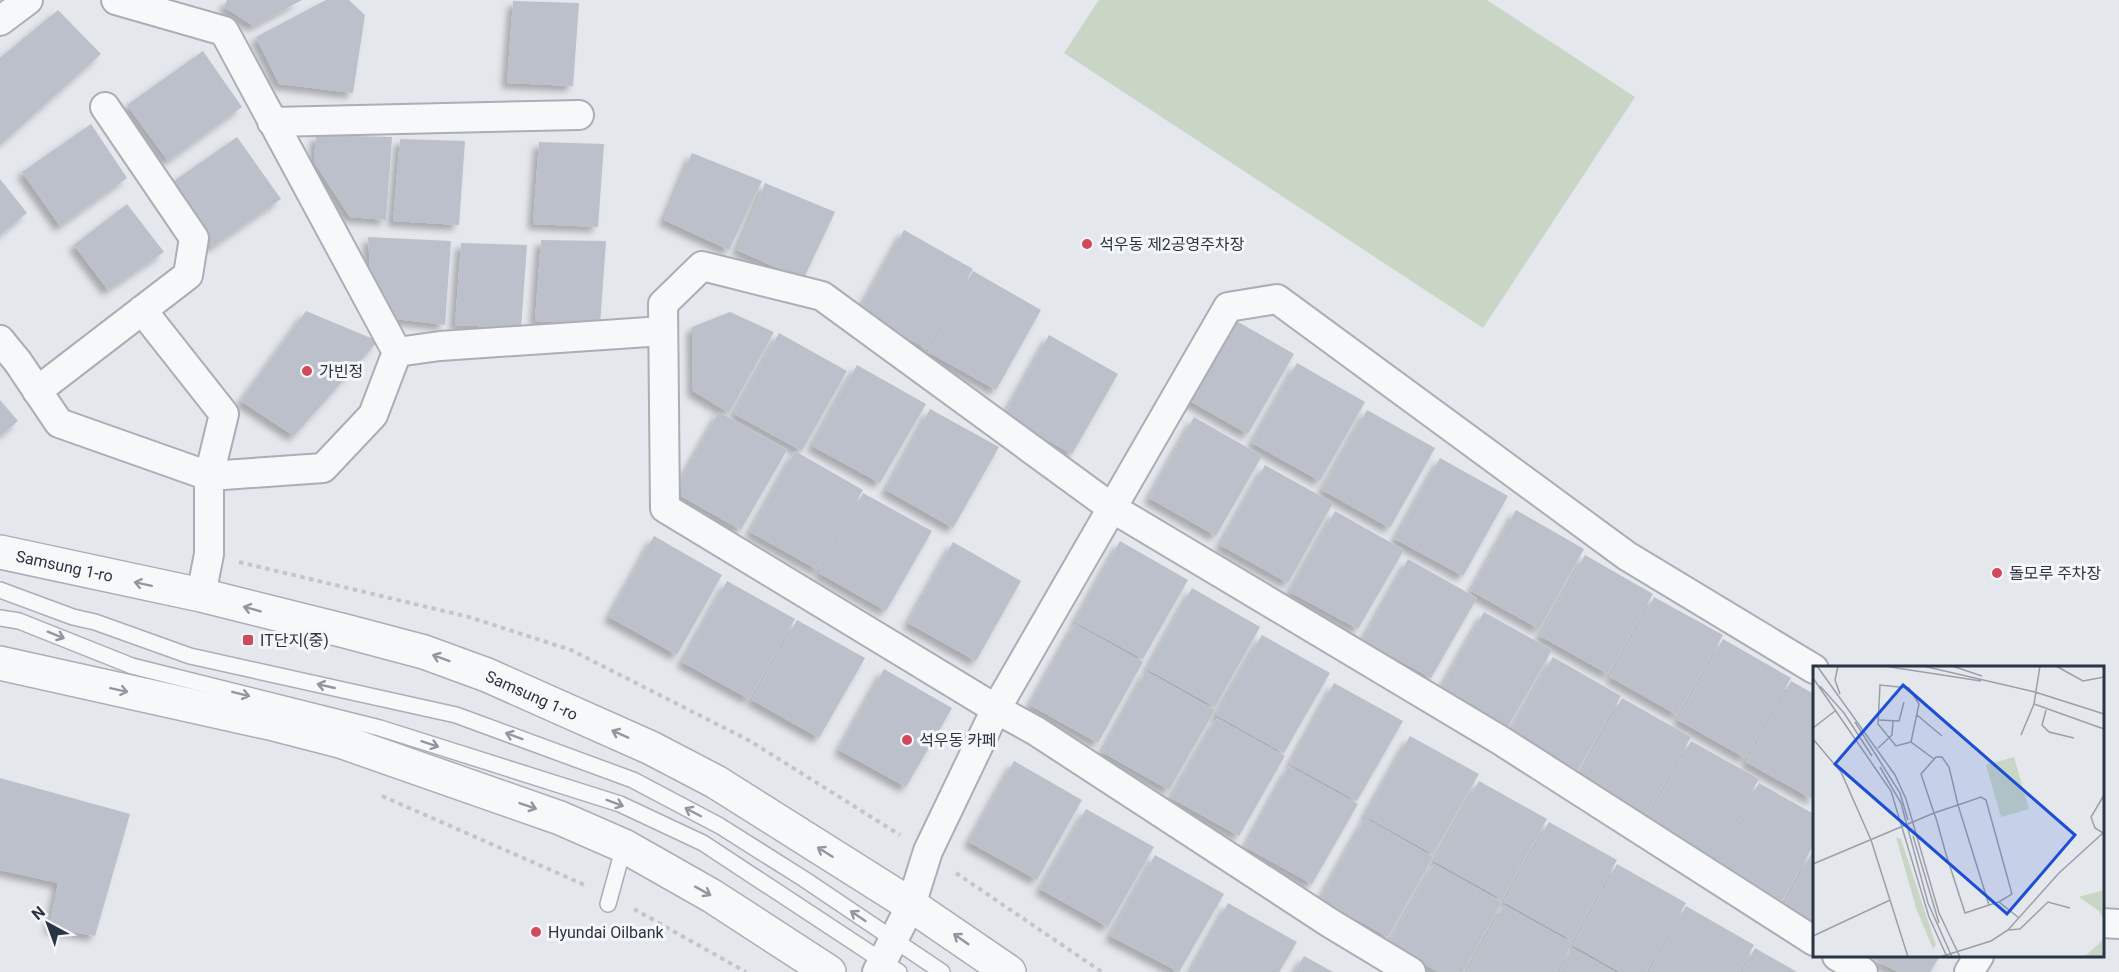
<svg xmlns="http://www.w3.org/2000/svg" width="2119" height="972" font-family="Roboto,'Noto Sans KR',sans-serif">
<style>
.green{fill:#c9d6c5}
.building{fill:#bbc0ca;filter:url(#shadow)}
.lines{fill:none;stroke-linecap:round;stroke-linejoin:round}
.service-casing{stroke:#a9aeb7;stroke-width:18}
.minor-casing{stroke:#a9aeb7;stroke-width:32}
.tertiary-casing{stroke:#a9aeb7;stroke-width:36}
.path{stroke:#c2c5cb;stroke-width:4;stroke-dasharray:4.5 4.5;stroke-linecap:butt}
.service{stroke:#f7f8fa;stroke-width:15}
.minor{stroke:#f7f8fa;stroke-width:28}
.tertiary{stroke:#f7f8fa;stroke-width:33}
.oneway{stroke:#9196a0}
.poi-dot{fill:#d1495b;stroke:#f4f6f9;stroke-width:2}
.labels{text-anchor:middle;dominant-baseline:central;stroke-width:6;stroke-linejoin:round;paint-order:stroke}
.poi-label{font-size:16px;fill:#2b3445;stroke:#f4f6f9;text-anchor:start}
.street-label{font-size:16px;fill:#2b3445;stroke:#f4f6f9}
.inset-road{fill:none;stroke:#9a9fa9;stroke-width:1.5}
.view{fill:#1d4ed8;fill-opacity:0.15;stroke:#1d4ed8;stroke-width:3}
.inset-edge{fill:none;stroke:#2b3445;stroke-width:3}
</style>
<defs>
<filter id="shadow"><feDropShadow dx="-5.5" dy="5.5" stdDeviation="3" flood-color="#0004"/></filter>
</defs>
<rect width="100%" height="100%" fill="#e4e7ec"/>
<path class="green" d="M1099 0H1487L1635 97 1483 328 1064 53Z"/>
<path class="building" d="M227 0H302L253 26 224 7Z
M326 0H349L365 15 353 93 279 84 256 37Z
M513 1 579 3 573 86 507 83Z
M58 10 101 54 0 145V58Z
M203 51 242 107 168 161 127 105Z
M91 124 127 178 60 226 22 172Z
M316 135 392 137 386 220 350 217 314 162Z
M237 137 281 199 212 247 167 186Z
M400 139 465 141 459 225 393 221Z
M539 142 604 144 598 227 533 224Z
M692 153 762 181 729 250 664 220Z
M0 179 27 213 0 235Z
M765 183 835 212 803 280 737 250Z
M127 204 164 252 108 290 74 245Z
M904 230 973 269 927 349 859 311Z
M368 237 451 241 445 325 396 319 370 269Z
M541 240 606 241 600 325 535 321Z
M461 243 527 245 521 328 455 325Z
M973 271 1041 310 996 390 928 352Z
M306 311 378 341 294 436 241 401Z
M730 312 774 332 729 413 693 391 692 327Z
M1226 315 1294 354 1248 434 1181 396Z
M779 333 847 371 802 451 734 414Z
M1049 335 1118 374 1072 454 1004 416Z
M1297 363 1365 402 1320 481 1252 443Z
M857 365 926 404 880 483 812 446Z
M0 400 18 421 0 436Z
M930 409 999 447 953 528 886 490Z
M1367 410 1435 448 1390 528 1322 490Z
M719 412 787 450 741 530 674 492Z
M1194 417 1262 456 1216 536 1149 498Z
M795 451 863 490 818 570 750 532Z
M1440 458 1508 496 1463 576 1395 539Z
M1265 465 1333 503 1288 583 1220 545Z
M863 493 932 531 886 611 819 573Z
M1516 510 1584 549 1539 629 1471 591Z
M1335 511 1404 550 1358 629 1290 592Z
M654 536 722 575 677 655 609 617Z
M1120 541 1188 580 1143 659 1075 622Z
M953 542 1021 581 976 661 908 623Z
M1585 555 1653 594 1608 674 1540 636Z
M1408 559 1477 598 1431 678 1363 640Z
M727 581 795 619 749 699 682 662Z
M1192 588 1260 627 1215 707 1147 669Z
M1654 597 1723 635 1677 715 1610 677Z
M1484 612 1552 650 1506 730 1439 692Z
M797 620 865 658 819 738 752 700Z
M1075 624 1143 662 1098 743 1030 705Z
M1262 635 1330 673 1284 753 1216 715Z
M1723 639 1791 678 1745 758 1678 720Z
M1553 657 1621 696 1575 775 1508 737Z
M884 669 952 708 906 787 839 750Z
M1146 671 1215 710 1169 790 1102 752Z
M1791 681 1814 694V800L1746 762Z
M1334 683 1403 721 1357 801 1290 764Z
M1622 698 1691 737 1645 817 1578 779Z
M1217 718 1285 756 1239 836 1171 798Z
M1410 736 1479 774 1433 854 1365 816Z
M1691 741 1759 779 1714 859 1646 821Z
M1014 761 1082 800 1037 880 969 842Z
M1289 766 1358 804 1312 884 1245 847Z
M0 778 130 814 95 936 49 928 58 883 0 870Z
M1479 781 1547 819 1502 899 1434 861Z
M1759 783 1814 814V844L1782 901 1714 863Z
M1086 809 1154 847 1108 927 1040 889Z
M1365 818 1433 857 1388 937 1320 899Z
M1549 822 1617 860 1572 940 1504 902Z
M1814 849V922L1784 905Z
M1155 855 1224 894 1179 972 1110 936Z
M1434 864 1502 902 1463 972H1438L1389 944Z
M1617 864 1686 903 1646 972H1620L1573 945Z
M1228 903 1297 942 1279 972H1190Z
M1504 905 1572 943 1556 972H1467Z
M1686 906 1754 945 1739 972H1649Z
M1572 948 1615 972H1559Z
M1755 948 1797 972H1742Z
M1304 956 1333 972H1295Z
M1868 956H1940L1930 972H1898Z"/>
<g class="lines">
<g class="service-casing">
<path id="service" d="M0 590 73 617 95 622 190 656 456 715 633 780 720 826 804 879 942 972
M0 618 19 621 132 666 380 728 620 804 703 843 899 972
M608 904 624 846"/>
</g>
<g class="minor-casing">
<path id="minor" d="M116 0 224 31 397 352 440 346 663 331
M0 21 28 0
M272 122 579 115
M142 310 224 414 209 476V554L201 595
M0 340 18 362 59 423 209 476 323 468 373 415 397 352
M37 391 188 275 194 238 105 107
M2102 923 2119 924
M1837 956 1863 972
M877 972 911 905 928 851 996 709 1228 307 1277 299 1627 556 1814 669
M1411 972 1330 923 1036 731 996 709 665 508 663 304 702 266 822 296 1112 508 1500 740 1814 941
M1969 972 1979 956"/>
</g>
<g class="tertiary-casing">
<g id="tertiary">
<path id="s1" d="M0 552 201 595 345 631 424 652 487 675 651 748 716 782 911 905 1009 972"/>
<path d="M0 663 274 724 340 741 560 818 624 846 712 896 829 972"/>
</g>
</g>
<path class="path" d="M239 562 469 617 571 650 750 741 900 835
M382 796 587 886
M956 873 1102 972
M634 909 746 972"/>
<use href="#service" class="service"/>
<use href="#minor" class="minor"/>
<use href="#tertiary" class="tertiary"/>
</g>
<defs><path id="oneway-shaft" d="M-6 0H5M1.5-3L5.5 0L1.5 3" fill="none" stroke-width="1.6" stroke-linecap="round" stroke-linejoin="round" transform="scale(1.5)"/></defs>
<g class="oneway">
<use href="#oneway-shaft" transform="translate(143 584) rotate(-168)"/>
<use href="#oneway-shaft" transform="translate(252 609) rotate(-165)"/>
<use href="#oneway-shaft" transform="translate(56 635) rotate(22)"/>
<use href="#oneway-shaft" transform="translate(441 658) rotate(-160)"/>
<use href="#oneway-shaft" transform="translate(326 686) rotate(-167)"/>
<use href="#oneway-shaft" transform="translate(119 690) rotate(12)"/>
<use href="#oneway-shaft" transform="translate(241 694) rotate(14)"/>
<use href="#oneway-shaft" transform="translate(620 734) rotate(-156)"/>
<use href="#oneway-shaft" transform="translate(514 736) rotate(-160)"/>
<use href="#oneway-shaft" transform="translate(430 744) rotate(18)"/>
<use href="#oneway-shaft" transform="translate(615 803) rotate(20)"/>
<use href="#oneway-shaft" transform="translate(528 806) rotate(19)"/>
<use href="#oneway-shaft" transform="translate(693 812) rotate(-152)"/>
<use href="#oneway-shaft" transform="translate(825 852) rotate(-148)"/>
<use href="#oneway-shaft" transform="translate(703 891) rotate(29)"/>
<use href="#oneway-shaft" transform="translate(858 916) rotate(-146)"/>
<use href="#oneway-shaft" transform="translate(961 939) rotate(-145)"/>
</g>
<g class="poi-dot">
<circle cx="1087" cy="244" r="6"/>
<circle cx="307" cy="371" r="6"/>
<circle cx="1997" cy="573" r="6"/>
<rect x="242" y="634" width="12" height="12" rx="3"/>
<circle cx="907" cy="740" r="6"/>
<circle cx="536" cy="932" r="6"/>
</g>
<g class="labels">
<g class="poi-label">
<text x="1099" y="244">석우동 제2공영주차장</text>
<text x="319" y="371">가빈정</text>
<text x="2009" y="573">돌모루 주차장</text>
<text x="260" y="640">IT단지(중)</text>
<text x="919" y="740">석우동 카페</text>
<text x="548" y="932">Hyundai Oilbank</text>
</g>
<g class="street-label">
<text stroke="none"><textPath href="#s1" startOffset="66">Samsung 1-ro</textPath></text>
<text stroke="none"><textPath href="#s1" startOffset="552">Samsung 1-ro</textPath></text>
</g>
</g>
<g transform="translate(1813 666)">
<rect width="291" height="291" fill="#e4e7ec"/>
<path d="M201 91 216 143 188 151 173 99ZM83 171 88 173 123 279 120 283 103 242ZM291 224V255L286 245 266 231ZM291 271V291H271L288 276Z" fill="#c9d6c5"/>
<path class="inset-road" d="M4 0 82 109 93 133 126 247 147 291M25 0 22 14 27 28M71 0 168 15M110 0 222 26 291 48M139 0 169 10M227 0 221 38 291 63M243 0 270 15 291 11M0 12 78 125 116 251 134 291M7 20 31 47 59 90M233 44 229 59 236 66 261 72M104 49 129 70M66 54 86 55 91 36M42 56 87 127 95 154M0 62 22 45M208 69 221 38M0 73 28 106 58 174 77 234M98 76 83 80 65 58 67 19 96 22 106 38 98 76 121 93M65 82 79 69 80 55M67 101 88 137 115 237 139 291M290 167 282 162 278 151 291 129M100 170 126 257M0 198 121 147 145 139 168 131 173 134 199 228 186 236 176 239 152 247 133 188 123 152 121 147 108 108 123 91H129L136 101 145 139 176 239M186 236 206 252M195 264 207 263 235 236 257 242M0 270 77 234 95 291M127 291 178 275 195 264 246 207 291 166"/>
<path class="view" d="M90 19 262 169 194 248 22 98Z"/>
<rect width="291" height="291" class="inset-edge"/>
</g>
<g transform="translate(48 924) rotate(319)" stroke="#f4f6f9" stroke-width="4.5" paint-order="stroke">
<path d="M0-4.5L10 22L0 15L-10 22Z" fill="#2b3445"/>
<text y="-9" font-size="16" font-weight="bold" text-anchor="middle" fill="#2b3445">N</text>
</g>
</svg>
